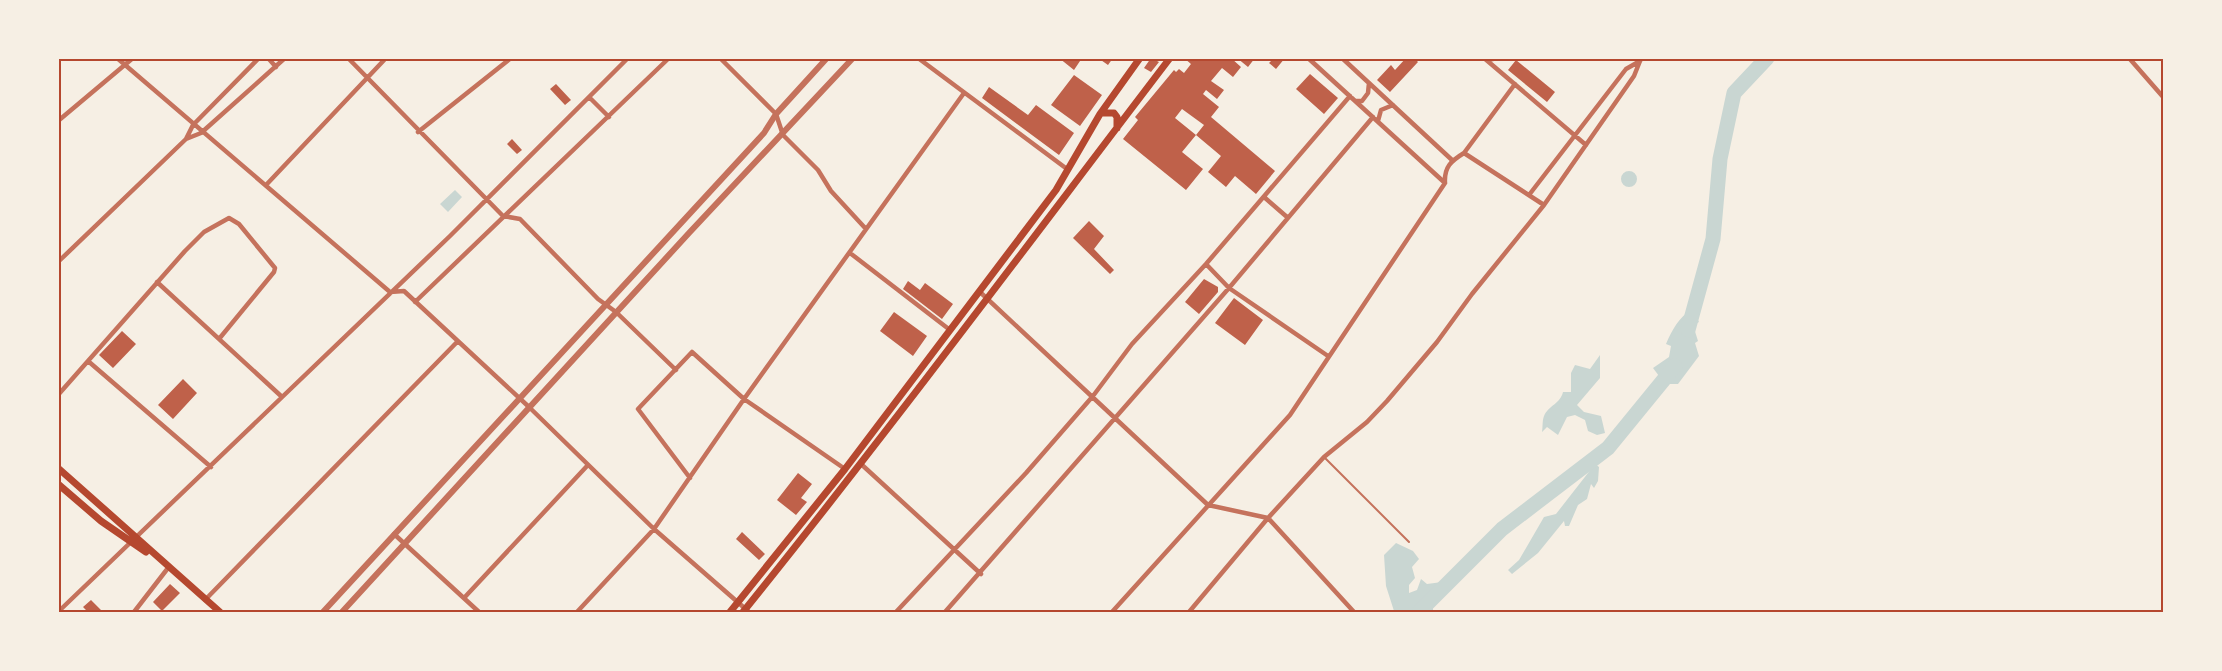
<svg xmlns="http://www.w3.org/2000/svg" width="2222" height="671" font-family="'Work Sans',sans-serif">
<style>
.water{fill:#c9d6d2}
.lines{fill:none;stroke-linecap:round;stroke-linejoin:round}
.river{stroke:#c9d6d2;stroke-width:15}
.building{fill:#bf614a}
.service{stroke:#c5725c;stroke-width:2}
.minor{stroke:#c5725c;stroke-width:4.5}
.tertiary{stroke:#c5725c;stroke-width:6}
.secondary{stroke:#b5482f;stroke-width:7}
.neatline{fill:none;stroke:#b5482f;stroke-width:2}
</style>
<rect width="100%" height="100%" fill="#f6efe4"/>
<path class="water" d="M1621 179a8 8 0 1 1 16 0a8 8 0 1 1-16 0Z
M455 190 462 197 448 212 440 204Z
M1692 309 1699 322 1693 325 1698 341 1695 343 1699 356 1678 384H1665L1653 368 1669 357 1671 346 1666 344C1672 330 1679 317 1692 309Z
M1600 355V378L1577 405 1584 412 1601 416 1605 433 1597 435 1588 431 1585 420 1575 415 1567 417 1558 435 1547 427 1542 432C1543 427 1542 421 1544 416 1549 405 1560 404 1563 392H1571V373L1575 365 1590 369Z
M1595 464 1599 467 1598 481 1594 488 1591 484 1587 499 1578 505 1569 526H1565L1564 521 1538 553 1512 574 1508 570 1519 560 1544 517 1556 514Z
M1396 543 1413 551 1419 559 1412 567 1415 578 1409 585V593L1417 590 1421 579 1427 584 1442 582V586L1426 600 1433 606V612L1394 611 1386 586 1384 555Z"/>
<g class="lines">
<path class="river" d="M1688 330 1713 239 1720 159 1734 93 1767 58
M1419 612 1502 529 1608 448 1675 366"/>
</g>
<path class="building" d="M1059 58H1082L1074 70Z
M1098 58H1113L1108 65Z
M1151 58 1159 62 1151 72 1144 68Z
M1184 58H1231L1241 67 1233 77 1222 68 1211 81 1224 90 1217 99 1206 90 1203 94 1219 107 1211 117 1275 171 1256 194 1235 176 1226 187 1208 172 1221 156 1196 135 1204 125 1182 109 1175 118 1196 135 1182 152 1203 169 1186 190 1123 139 1138 120 1135 117 1174 70 1176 72 1179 69 1184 73 1191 64Z
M1237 58H1255L1248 67Z
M1274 58H1285L1276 69 1269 63Z
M1406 58H1414L1418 62 1390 92 1377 80 1391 65 1395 70Z
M1516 60 1555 92 1547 102 1508 70Z
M1310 74 1338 98 1324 114 1296 89Z
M1074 75 1102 95 1080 126 1051 105Z
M556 84 571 100 565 105 550 89Z
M989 87 1028 115 1036 105 1074 133 1059 155 982 98Z
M512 139 522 150 517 154 507 144Z
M1089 221 1104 236 1094 249 1114 270 1110 274 1073 238Z
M1204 279 1218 287V292L1199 314 1185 302Z
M908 281 920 290 925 283 953 304 942 319 903 289Z
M1234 298 1263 320 1245 345 1215 323Z
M894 312 927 336 913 356 880 331Z
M122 331 136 344 113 368 99 355Z
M183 379 197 393 173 419 158 405Z
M798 473 812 484 801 498 807 502 796 515 777 500Z
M742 532 765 554 759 560 736 539Z
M170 584 180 593 162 611 153 602Z
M91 600 101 610 98 612H88L83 607Z"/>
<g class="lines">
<path class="service" d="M1324 457 1409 542"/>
<path class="minor" d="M117 58 390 292 404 291 529 407 654 529 749 612
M268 58 276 67
M348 58 503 216 520 219 598 299 616 312 676 370
M720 58 776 114 783 135 818 170 831 191 866 229
M918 58 1067 169
M1308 58 1445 183
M1342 58 1452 160
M1484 58 1586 145
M2129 58 2164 98
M1488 60 1497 58
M589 97 609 117
M1356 101H1362L1368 93 1369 83
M58 121 133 58
M1378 121 1381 110 1393 105
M418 132 511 58
M186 139 201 133 285 58
M1464 153 1544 205
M267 184 386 58
M1529 195 1626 69 1640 61
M1264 197 1287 217
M850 253 950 330
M58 262 186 139 193 125 259 58
M1206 264 1229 288 1328 356
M157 282 281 396
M980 292 1208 505
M415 302 669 58
M88 361 211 467
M58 395 185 251 204 232 229 218 239 224 275 268 274 272 219 339
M861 464 981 574
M690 478 638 409 692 352 744 399 845 469
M1208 505 1268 518
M1268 518 1354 612
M394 534 479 612
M464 598 587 466
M205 600 458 341
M58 612 450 236 628 58
M134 612 168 568
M577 612 654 529 744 399 964 93
M896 612 1026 473 1093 396 1132 344 1206 264 1350 96
M945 612 1229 288 1373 117
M1112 612 1290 415 1445 183C1444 167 1451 161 1464 153L1515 84
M1189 612 1268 518 1324 457 1367 422 1387 401 1437 342 1472 294 1544 205 1634 76 1640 61"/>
<path class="tertiary" d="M323 612 764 133 776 114 827 58
M342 612 689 233 853 58"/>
<path class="secondary" d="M1101 113H1114L1117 117V128
M58 468 220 612
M58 484 101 521 146 552
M730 612 845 469 1056 190 1100 114 1140 58
M743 612C889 431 1028 244 1170 58"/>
</g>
<rect width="2222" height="671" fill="none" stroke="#f6efe4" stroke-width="120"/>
<rect x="60" y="60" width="2102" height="551" class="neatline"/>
</svg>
